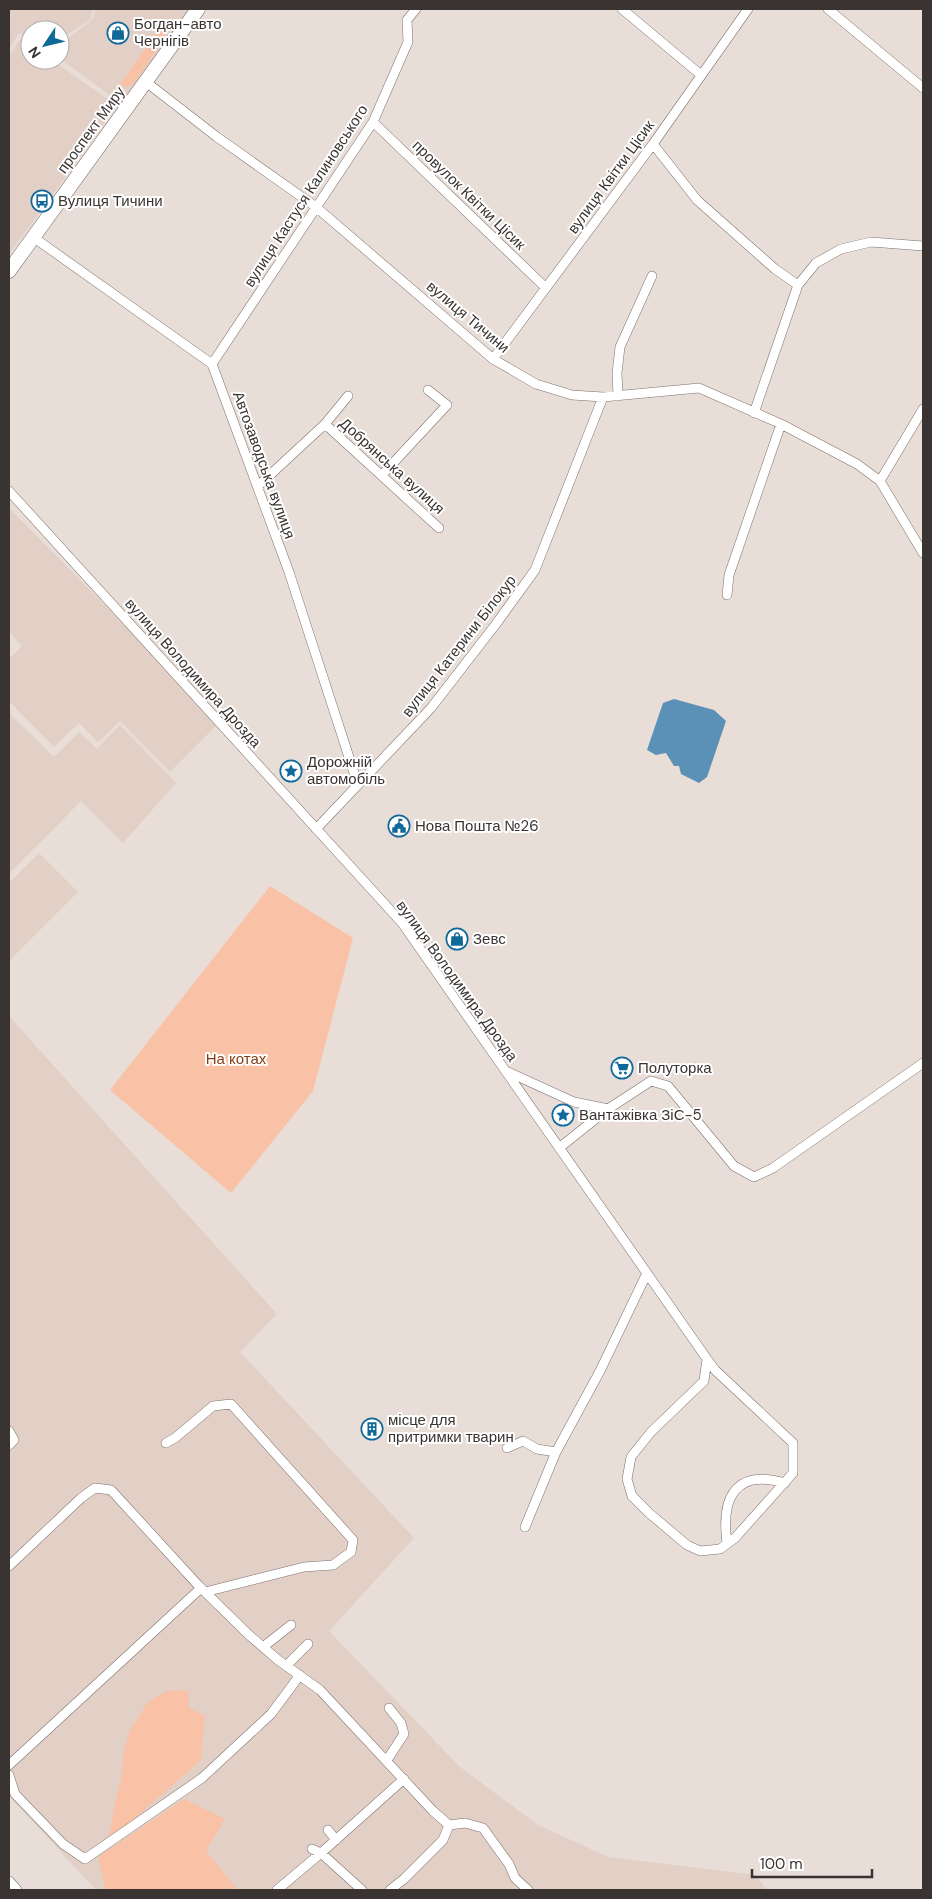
<svg xmlns="http://www.w3.org/2000/svg" width="932" height="1899" font-family="'DM Sans',sans-serif">
<style>
.built{fill:#e2cfc6}
.green{fill:#f9c1a6}
.water{fill:#5b91b7}
.lines{fill:none;stroke-linecap:round;stroke-linejoin:round}
.minor-casing{stroke:#7c716c;stroke-width:10}
.tertiary-casing{stroke:#7c716c;stroke-width:12}
.primary-casing{stroke:#7c716c;stroke-width:15}
.minor{stroke:#fff;stroke-width:9}
.tertiary{stroke:#fff;stroke-width:11}
.primary{stroke:#fff;stroke-width:14}
.labels{text-anchor:middle;dominant-baseline:central;stroke-width:4;stroke-linejoin:round;paint-order:stroke}
.poi-label{font-size:15px;fill:#393432;stroke:#fff;text-anchor:start}
.street-label{font-size:15px;fill:#393432;stroke:#fff}
.park-label{font-size:15px;fill:#853e15;stroke:#fff}
</style>
<rect width="100%" height="100%" fill="#e8ddd7"/>
<path class="built" d="M9 9H92L91 19 60 39V30H30V39L19 33 9 49Z
M95 9H189L121 103 60 59V45L94 18Z
M21 38 30 44V60H52L117 106 9 254V56Z
M9 508 220 722 170 772 120 721 98 742 79 723 54 747 9 701V659L22 646 9 632Z
M9 713 54 757 79 732 97 749 120 725 176 783 123 843 81 801 9 874Z
M39 853 78 892 9 961V883Z
M9 1016 277 1314 240 1352 414 1538 329 1631 460 1767 538 1825 608 1857 755 1875 767 1890H96L9 1796Z"/>
<path class="green" d="M161 27 166 36 133 85 125 87 120 84Z
M270 886 353 938 313 1091 231 1193 110 1090Z
M188 1690 189 1708 205 1716 201 1760 108 1842 115 1803 121 1780 124 1750 130 1730 148 1702 167 1691Z
M184 1799 225 1819 206 1851 238 1890H106L98 1857Z"/>
<path class="water" d="M674 699 714 710 726 721 707 777 699 783 681 774 679 766H674L666 753 656 755 647 750 663 703Z"/>
<g class="lines">
<g class="minor-casing">
<path id="minor" d="M622 9 701 75
M828 9 923 88
M146 82 217 137 316 207 493 359 536 384 572 395 603 397 699 388 781 424 857 464 880 481 923 553
M373 122 546 288
M653 144 697 200 775 269 798 285 754 413
M33 237 212 364 289 572 358 785
M798 285 816 263 841 249 871 242 923 246
M493 359 653 144 748 9
M212 364 373 122 408 42 407 20 416 9
M618 396 617 373 620 347 652 276
M325 424 439 528
M382 475 447 405 428 390
M880 481 923 409
M258 486 325 424 348 396
M9 491 402 923 707 1359 715 1370 793 1443V1473L735 1538 720 1549 700 1551 687 1545 649 1513 632 1496 627 1479 631 1457 651 1432 704 1381 707 1359
M727 595 729 575 781 424
M316 829 431 708 496 624 535 570 603 397
M506 1071 574 1102 608 1109
M559 1148 608 1109 651 1081 668 1086 734 1166 754 1177 773 1168 923 1063
M9 1431 14 1440 9 1445
M166 1443 175 1438 213 1406 231 1404 353 1540 351 1552 333 1565 304 1567 205 1592
M507 1448 523 1441 537 1449 556 1452
M525 1527 556 1452 600 1371 647 1273
M727 1543C721 1499 734 1468 785 1483
M9 1566 81 1498 95 1488 111 1490 198 1585 249 1635 278 1660 320 1690 433 1811 449 1825 465 1823 483 1828 509 1864 515 1878 528 1890
M263 1647 291 1625
M286 1666 308 1644
M387 1760 404 1734 401 1723 389 1708
M9 1765 201 1588
M9 1775 15 1794 63 1844 85 1859 202 1778 271 1714 300 1675
M328 1830 336 1840
M312 1849 321 1853 404 1779
M277 1890 321 1853 362 1890
M390 1890 404 1879 443 1840 449 1825"/>
</g>
<g class="tertiary-casing">
<path id="tertiary" d="M9 1882 16 1890"/>
</g>
<g class="primary-casing">
<path id="primary" d="M9 271 198 9"/>
</g>
<use href="#minor" class="minor"/>
<use href="#tertiary" class="tertiary"/>
<use href="#primary" class="primary"/>
</g>
<defs>
<g id="shop-ring" transform="scale(1.125)"><circle r="9.5" fill="#fff" stroke="#106999" stroke-width="1.5"/><path d="M-5-2.5h2.3a2.7 3.5 0 0 1 5.4 0H5L5.5 6h-11ZM-1.5-2.5h3a1.5 2.3 0 0 0-3 0Z" fill="#106999"/></g>
<g id="bus-ring" transform="scale(1.125)"><circle r="9.5" fill="#fff" stroke="#106999" stroke-width="1.5"/><path d="M-5-6H5V4H4V6H2V4H-2V6H-4V4H-5ZM-3.5-4V0h7V-4ZM-3.5 1.2v1.5H-2V1.2ZM2 1.2v1.5H3.5V1.2Z" fill="#106999"/></g>
<g id="sight-ring" transform="scale(1.125)"><circle r="9.5" fill="#fff" stroke="#106999" stroke-width="1.5"/><path d="M0-6L1.8-2.2L6-1.7L2.9 1.2L3.7 5.4L0 3.3L-3.7 5.4L-2.9 1.2L-6-1.7L-1.8-2.2Z" fill="#106999"/></g>
<g id="civic-ring" transform="scale(1.125)"><circle r="9.5" fill="#fff" stroke="#106999" stroke-width="1.5"/><path d="M-.6-6.5H3V-4.5H.6V-3L4-1V1h2V6H-6V1h2V-1L-.6-3ZM-1.2 2.5V6h2.4V2.5Z" fill="#106999"/></g>
<g id="supermarket-ring" transform="scale(1.125)"><circle r="9.5" fill="#fff" stroke="#106999" stroke-width="1.5"/><path d="M-6-5.5h2.5l.6 2H6L4.5 2H-2.5L-4.4-4H-6ZM-1.5 3.2a1.3 1.3 0 1 0 .1 0ZM3 3.2a1.3 1.3 0 1 0 .1 0Z" fill="#106999"/></g>
<g id="building-ring" transform="scale(1.125)"><circle r="9.5" fill="#fff" stroke="#106999" stroke-width="1.5"/><path d="M-4-6H4V6H1V3H-1V6H-4ZM-2.5-4.3h1.7v1.8h-1.7ZM.8-4.3h1.7v1.8H.8ZM-2.5-1h1.7V.8h-1.7ZM.8-1h1.7V.8H.8Z" fill="#106999"/></g>
</defs>
<g fill-rule="evenodd">
<use href="#shop-ring" x="118" y="33"/>
<use href="#bus-ring" x="42" y="201"/>
<use href="#sight-ring" x="291" y="771"/>
<use href="#civic-ring" x="399" y="826"/>
<use href="#shop-ring" x="457" y="939"/>
<use href="#supermarket-ring" x="622" y="1068"/>
<use href="#sight-ring" x="563" y="1115"/>
<use href="#building-ring" x="372" y="1429"/>
</g>
<g class="labels">
<g class="poi-label">
<text x="134" y="24">Богдан-авто<tspan x="134" dy="17">Чернігів</tspan></text>
<text x="58" y="201">Вулиця Тичини</text>
<text x="307" y="762">Дорожній<tspan x="307" dy="17">автомобіль</tspan></text>
<text x="415" y="826">Нова Пошта №26</text>
<text x="473" y="939">Зевс</text>
<text x="638" y="1068">Полуторка</text>
<text x="579" y="1115">Вантажівка ЗіС-5</text>
<text x="388" y="1420">місце для<tspan x="388" dy="17">притримки тварин</tspan></text>
</g>
<g class="street-label">
<text transform="translate(91 130) rotate(-54)">проспект Миру</text>
<text transform="translate(611 177) rotate(-54)">вулиця Квітки Цісик</text>
<text transform="translate(469 195) rotate(44)">провулок Квітки Цісик</text>
<text transform="translate(306 196) rotate(-57)">вулиця Кастуся Калиновського</text>
<text transform="translate(468 317) rotate(40)">вулиця Тичини</text>
<text transform="translate(264 465) rotate(70)">Автозаводська вулиця</text>
<text transform="translate(392 466) rotate(42)">Добрянська вулиця</text>
<text transform="translate(459 646) rotate(-52)">вулиця Катерини Білокур</text>
<text transform="translate(193 673) rotate(48)">вулиця Володимира Дрозда</text>
<text transform="translate(457 981) rotate(54)">вулиця Володимира Дрозда</text>
</g>
<g class="park-label">
<text x="236" y="1059">На котах</text>
</g>
</g>
<rect width="932" height="1899" fill="none" stroke="#393432" stroke-width="20"/>
<g transform="translate(45 45) rotate(235)"><circle r="24" fill="#ffffff" stroke="#b0aead"/>
<path d="M0-4L9 19L0 12L-9 19Z" fill="#106999"/>
<text y="-8" font-size="14" font-weight="bold" text-anchor="middle" fill="#393432">N</text>
</g>
<path d="M752 1869v8h120v-8" fill="none" stroke="#393432" stroke-width="2.5"/>
<text x="760" y="1869" font-size="15" fill="#393432" stroke="#ffffff" stroke-width="4" paint-order="stroke">100 m</text>
</svg>
